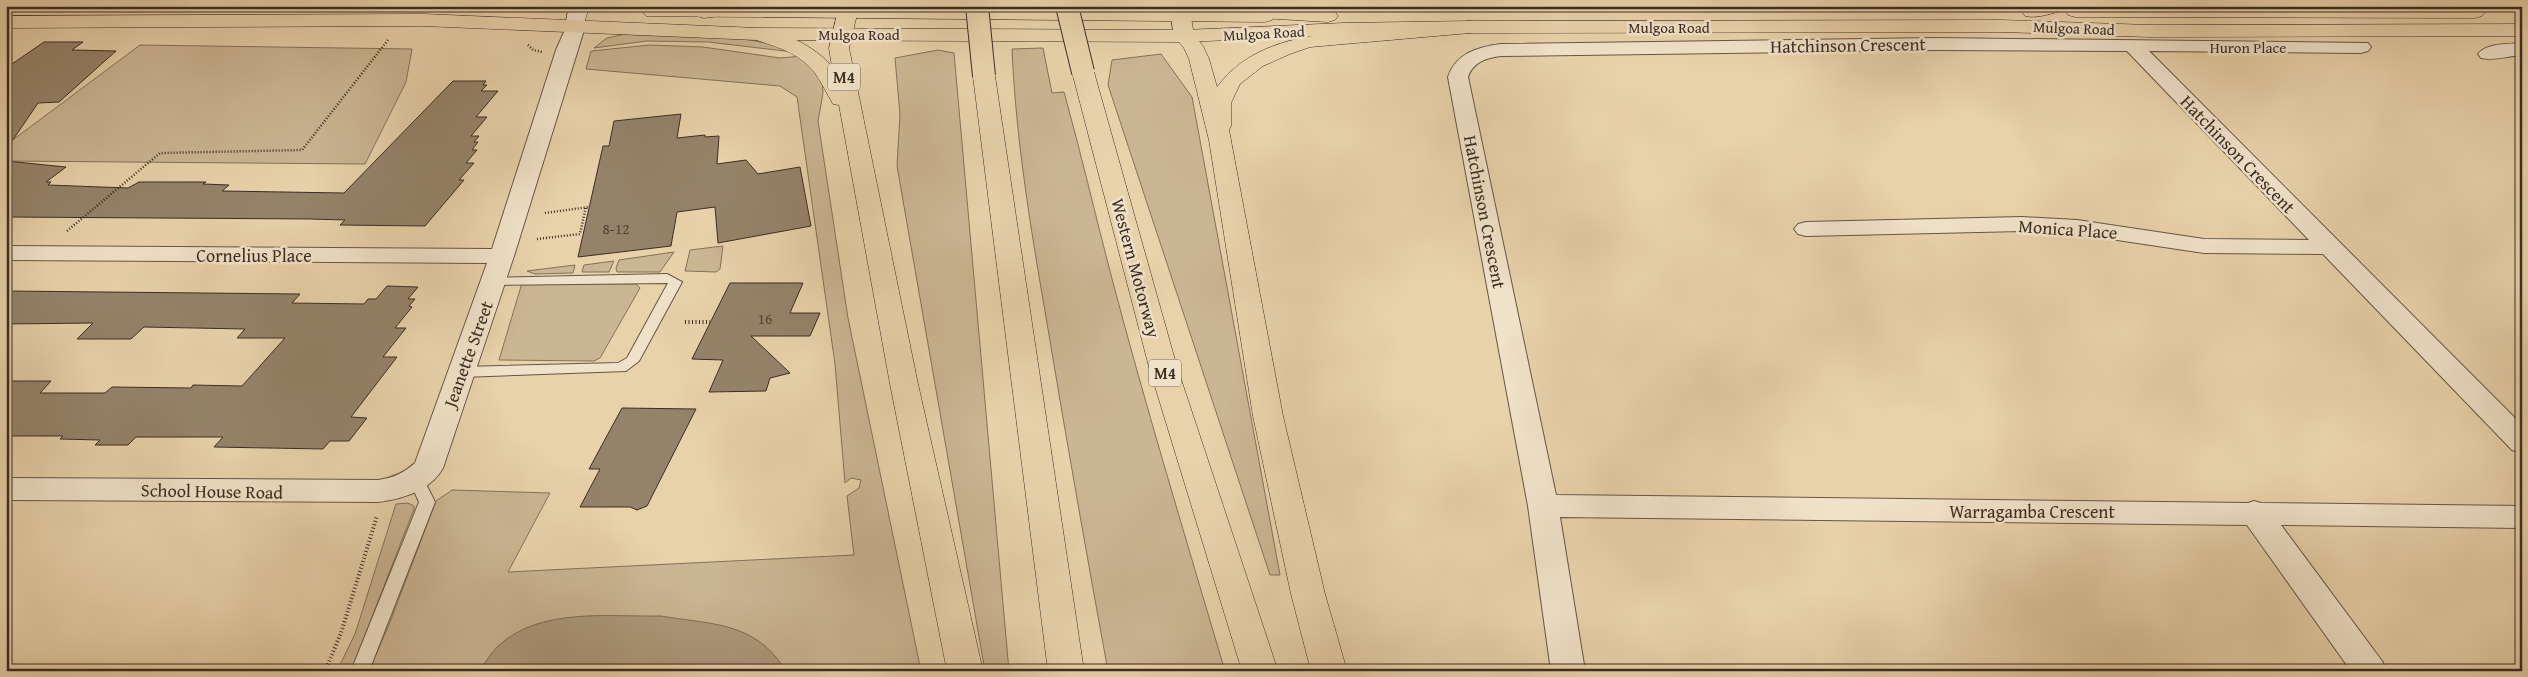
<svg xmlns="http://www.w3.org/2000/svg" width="2528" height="677" font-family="'Gentium Book Plus',serif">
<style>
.green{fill:#cbb693;stroke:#83725b}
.water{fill:#ad9a7c;stroke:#7f6e58}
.building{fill:#958369;stroke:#3b2d23}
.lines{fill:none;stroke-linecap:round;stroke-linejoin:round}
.lane-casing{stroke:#665645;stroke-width:2}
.street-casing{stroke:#665645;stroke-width:2}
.secondary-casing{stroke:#3b2d23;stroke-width:1}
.primary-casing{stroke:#3b2d23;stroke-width:1}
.highway-casing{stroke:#3b2d23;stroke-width:1}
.path-far1{stroke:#3b2d23;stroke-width:2.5;stroke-dasharray:1 2;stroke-linecap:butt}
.path{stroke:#3b2d23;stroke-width:4;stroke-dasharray:1 2.5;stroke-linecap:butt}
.lane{fill:#f0e2c8;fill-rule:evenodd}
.street{fill:#f0e2c8;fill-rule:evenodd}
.secondary{fill:#f0e2c8;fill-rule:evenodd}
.primary{fill:#e8d2aa;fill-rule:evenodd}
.highway{fill:#e8d2aa;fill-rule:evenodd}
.highway-bridge-casing{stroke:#3b2d23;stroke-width:24;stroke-linecap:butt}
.highway-bridge{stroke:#e8d2aa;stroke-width:22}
.labels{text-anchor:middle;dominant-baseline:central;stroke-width:5;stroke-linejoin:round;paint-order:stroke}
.far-street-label{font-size:15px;fill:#3b2d23;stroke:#f0e2c8}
.number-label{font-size:15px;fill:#524234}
.shield{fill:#f0e2c8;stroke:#716354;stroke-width:1}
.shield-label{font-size:16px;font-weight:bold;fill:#3b2d23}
.street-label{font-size:18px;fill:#3b2d23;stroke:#f0e2c8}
</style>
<rect width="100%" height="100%" fill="#e8d2aa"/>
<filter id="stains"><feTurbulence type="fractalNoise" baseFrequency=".004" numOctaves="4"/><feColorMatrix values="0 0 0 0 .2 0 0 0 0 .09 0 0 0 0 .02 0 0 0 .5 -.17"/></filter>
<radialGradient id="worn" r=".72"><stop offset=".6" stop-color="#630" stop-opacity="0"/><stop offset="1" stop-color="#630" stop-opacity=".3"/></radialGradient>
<path class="green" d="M626 34C674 36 751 32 793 52L708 42 647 41 594 48 607 38Z
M140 45 412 49 406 82 365 164 6 161V145Z
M650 45 703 47 780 58 803 56 822 76 823 93 818 121 848 318 921 671H369L390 622 436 501 452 490 550 493 508 572 854 555 847 496 859 488 861 480 851 478 845 483 835 364 797 97 780 86 586 69 591 51Z
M1043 48 1052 93 1064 92C1081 153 1095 214 1111 275 1146 408 1186 539 1225 671H1108C1087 557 1067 443 1048 329 1032 236 1016 143 1012 49Z
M938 50 954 53 1009 671H985L897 166 900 115 895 58Z
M1161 54 1192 97 1280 575H1270L1108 85 1112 60Z
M723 246 720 269 716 272 685 271 690 250Z
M674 252 660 272H617L616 268 619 260Z
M614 261 609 272H582L584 265Z
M575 265 573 273 535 274 527 271Z
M522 283 636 284 640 288 600 358 594 361 499 360Z
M408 503 414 506V509L351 671H337L355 634 396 504Z"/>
<path class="water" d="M661 616C713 625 755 621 786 671H479C485 663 491 653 498 646 541 607 607 617 661 616Z"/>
<path class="building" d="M44 42H83L72 50 116 51 59 102 38 103 6 150V68Z
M453 81H486L483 85H487L481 91H498L476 117H487L471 136H479L474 142H478L472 150H477L466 163H474L459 180H464L425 226 340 225 345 220 310 219 6 217V161L66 167 46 182H51L48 185 128 188 139 182H206L203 184 229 185 222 191 344 193Z
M681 114 677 138 705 135V137L719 136 717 164 746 160 758 174 800 167 811 226 718 243 715 207 677 212 671 246 578 257 603 146H609L614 121Z
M730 283H803L790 313H820L810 336H751L790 373 770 378 766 391 709 392 723 360 692 359Z
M387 286 418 287 408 299H415L409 306 412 307 395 328H406L383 357H397L351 417 367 418 349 441H330L323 449 214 447 223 437H136L128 445H95L100 440 60 439 63 436H6V381H51L40 393H105L112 387 191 388 193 385 242 386 285 338H237L245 329 144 327 131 339H77L93 323 6 324V291L300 294 292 303 364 304 368 299H376Z
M622 408 696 409 647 506 637 510 630 507H580L600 469H589Z"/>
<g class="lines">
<g class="lane-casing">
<path id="lane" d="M667 274 682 282 639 361 626 371 462 377 455 372 462 367 618 363 627 358 668 283 494 285 489 284 487 281 489 278Z
M416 472 421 474 435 502 369 671H351L419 502 408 478 411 474Z"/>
</g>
<g class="street-casing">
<path id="street" d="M575 21 582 23 585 27 514 256 443 468C430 491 402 499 378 502L6 500V478L378 480C393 478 404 473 415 463L487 263 6 260V246L492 249 556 50 568 23Z
M1936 38 2368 43 2371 47 2368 51 2361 53 2149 51 2522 425V453L2512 450 2323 254 2204 253 2077 234 2022 231 1806 236 1798 234 1794 229 1798 224 1806 222 2022 217 2077 220 2204 239 2309 240 2127 51 1936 50 1501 56C1486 58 1473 62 1468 77L1556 495 2248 503 2254 501 2261 503 2522 506V528L2281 525 2382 661 2387 671H2351L2247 525 1560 517 1585 671H1551L1528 506 1448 77C1456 53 1478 47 1501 44Z
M2522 43V55C2509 56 2493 61 2481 58L2478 54C2486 43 2509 44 2522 43Z"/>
</g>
<g class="secondary-casing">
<path id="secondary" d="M569 6H589L582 31H568L565 27Z"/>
</g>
<g class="primary-casing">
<path id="primary" d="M652 6 1265 10 1272 12 1275 16 1272 20 1265 22 646 16 643 12 646 8Z
M2031 6H2068L2065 10C2052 13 2038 19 2025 16L2022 12 2025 8Z
M2070 6H2476L2482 8 2485 12 2482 16 2475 18 2075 17 2068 15 2065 11Z
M423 14 757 28 1184 30 1344 23 1470 21 2001 20 2149 25 2522 24V36L2149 37 2001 32 1470 33 1344 35 1184 42 757 40 423 26 6 28V16Z"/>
</g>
<g class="highway-casing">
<path id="highway" d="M703 6H759L756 10 749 12 704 18 697 16 694 12 697 8Z
M839 6H859L849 48 918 384 983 671H947L890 384 839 105 833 104C827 94 822 83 815 73 799 52 774 46 750 38L747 34 750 30C774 24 818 48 832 67L829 48Z
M1169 6H1189L1194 35 1203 46 1209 59 1217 87C1254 37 1318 34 1374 29 1406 27 1438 24 1470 21L1477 23 1480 27 1477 31 1470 33 1310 47 1290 54 1263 66 1240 84 1231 103V126L1229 130 1283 416 1325 594 1347 671H1311L1291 594 1253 416 1209 140 1189 59 1184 48 1174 36Z
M1212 6 1328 10 1335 12 1338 16 1335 20 1328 22 1244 17 1215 10Z
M1083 66 1090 68 1094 72 1177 367 1278 671H1242L1149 367 1072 72 1076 68Z
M984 70 992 71 995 76 1084 671H1048L973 76 976 71Z"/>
</g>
<path class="path-far1" d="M528 45 533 50 542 52
M545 213 589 207
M67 231 160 153 302 150 388 40
M537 239 580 234 586 207"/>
<path class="path" d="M685 322H710
M325 671 341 633 377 516"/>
<use href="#lane" class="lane"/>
<use href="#street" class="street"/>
<use href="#secondary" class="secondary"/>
<use href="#primary" class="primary"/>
<use href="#highway" class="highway"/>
<g class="highway-bridge-casing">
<path id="highway-bridge" d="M977 6 984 76
M1067 6 1083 72"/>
</g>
<use href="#highway-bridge" class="highway-bridge"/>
</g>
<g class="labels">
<g class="far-street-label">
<text x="1669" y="27">Mulgoa Road</text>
<text transform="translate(2074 28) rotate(2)">Mulgoa Road</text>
<text transform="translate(1264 33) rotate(-3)">Mulgoa Road</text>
<text x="859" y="34">Mulgoa Road</text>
<text x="2248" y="47">Huron Place</text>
</g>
<g class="number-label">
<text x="616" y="228">8-12</text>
<text x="765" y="318">16</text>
</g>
<g class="shield">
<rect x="828" y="63.5" width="32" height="27" rx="4"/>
<rect x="1149" y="359.5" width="32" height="27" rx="4"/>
</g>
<g class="shield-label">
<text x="844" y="77">M4</text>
<text x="1165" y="373">M4</text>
</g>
<g class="street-label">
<text transform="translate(1848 45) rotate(-1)">Hatchinson Crescent</text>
<text transform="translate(2238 154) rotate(46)">Hatchinson Crescent</text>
<text transform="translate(1485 212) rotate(79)">Hatchinson Crescent</text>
<text transform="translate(2068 229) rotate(4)">Monica Place</text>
<text x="254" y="255">Cornelius Place</text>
<text transform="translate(1136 268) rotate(75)">Western Motorway</text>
<text transform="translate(468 354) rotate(-70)">Jeanette Street</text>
<text transform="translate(212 491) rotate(1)">School House Road</text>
<text x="2032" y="511">Warragamba Crescent</text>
</g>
</g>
<rect width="2528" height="677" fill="none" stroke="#e8d2aa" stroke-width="25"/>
<rect x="8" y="8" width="2513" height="662" fill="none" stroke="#3b2d23" stroke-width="2.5"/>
<rect x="12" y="12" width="2503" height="652" fill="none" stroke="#3b2d23"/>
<rect width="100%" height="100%" filter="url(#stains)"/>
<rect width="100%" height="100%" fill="url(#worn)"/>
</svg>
